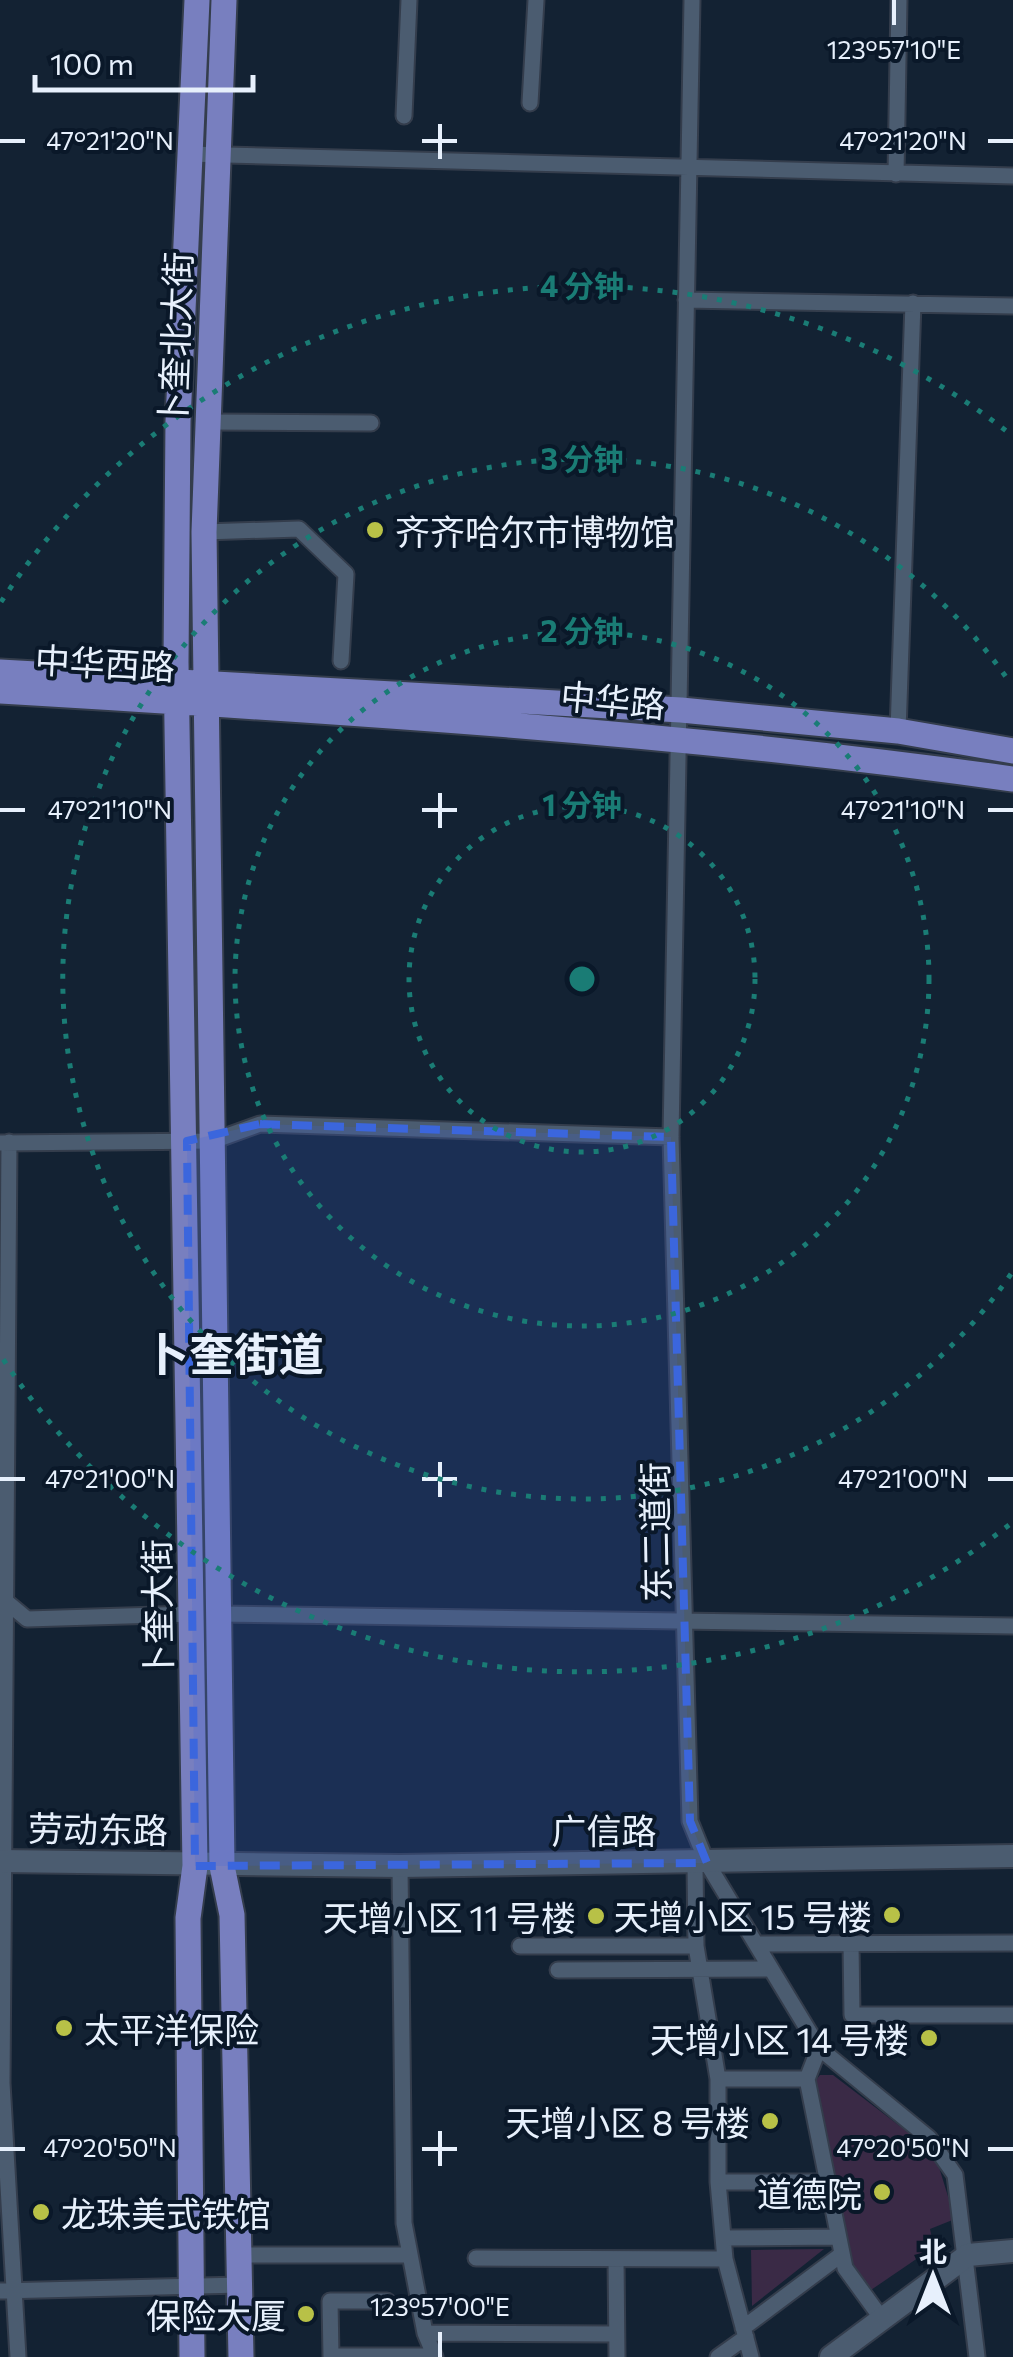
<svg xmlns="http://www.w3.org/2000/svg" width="1013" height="2357" font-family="Commissioner,'Noto Sans SC',sans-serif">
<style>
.green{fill:#3a2a46}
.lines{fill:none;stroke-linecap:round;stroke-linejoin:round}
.street-casing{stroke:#343d4c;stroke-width:19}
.secondary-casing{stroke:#343d4c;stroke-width:26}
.primary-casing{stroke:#343d4c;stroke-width:29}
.street{stroke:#4b5c70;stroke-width:15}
.secondary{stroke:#4b5c70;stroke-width:22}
.primary{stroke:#787fbf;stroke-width:25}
.marked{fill:#3b66dd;fill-opacity:0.2;stroke:#3b66dd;stroke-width:8;stroke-dasharray:20 12;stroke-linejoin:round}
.ticks{fill:none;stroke:#e7f0fc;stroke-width:4}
.ring{fill:none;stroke:#1a7c75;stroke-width:5;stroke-dasharray:5 10}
.poi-dot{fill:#b8c147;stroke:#0a1829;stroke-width:4}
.labels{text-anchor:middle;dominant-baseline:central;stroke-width:8;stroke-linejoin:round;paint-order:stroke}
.street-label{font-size:35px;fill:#e7f0fc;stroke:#0a1829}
.poi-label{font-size:35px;fill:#e7f0fc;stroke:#0a1829;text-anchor:end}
.district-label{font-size:45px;font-weight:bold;fill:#e7f0fc;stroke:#0a1829}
.ticks-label{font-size:25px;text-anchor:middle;fill:#e7f0fc;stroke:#0a1829;stroke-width:8;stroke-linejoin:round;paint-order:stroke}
.centre{fill:#1a7c75;stroke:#0a1829;stroke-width:5}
.ring-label{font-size:30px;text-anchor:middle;font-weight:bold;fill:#1a7c75;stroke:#0a1829;stroke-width:8;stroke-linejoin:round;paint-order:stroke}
</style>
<rect width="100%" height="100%" fill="#132233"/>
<path class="green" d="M820 2075H833L926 2146 938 2164 955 2219 930 2229 934 2247 868 2292C830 2232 826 2150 816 2080Z
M824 2249 752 2306 751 2250Z"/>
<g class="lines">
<g class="street-casing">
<path id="street" d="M692 0 671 1137 690 1821 707 1863 819 2048 929 2138 955 2175 977 2357
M530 103 536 0
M404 116 409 0
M188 154 1013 176
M896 174 899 0
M686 300 1013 306
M205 422 371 423
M204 532 299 529 346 574 341 661
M898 731 913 303
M9 1142 2 2083 18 2357
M0 1143 213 1141 260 1124 671 1137
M3 1599 27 1619 191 1614
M218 1614 1013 1626
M695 1864 696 1946 718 2079
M400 1866 404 2223 425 2333 435 2357
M756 1944 1013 1943
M851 1944 852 2015H1013
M520 1946H696
M558 1970 771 1969
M819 2048 807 2079 845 2268 882 2319
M718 2182H826
M723 2238 838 2237
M240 2255H410
M476 2258 725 2259 718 2182V2079H807
M616 2259 617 2357
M725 2259 751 2357
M0 2291 240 2285
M387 2301H330L331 2356H434
M743 2328 842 2254
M425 2333 616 2334
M718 2357 746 2337"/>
</g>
<g class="secondary-casing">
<path id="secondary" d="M0 1861 400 1866 1013 1856
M831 2357 968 2255 1013 2251"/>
</g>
<g class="primary-casing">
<path id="primary" d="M224 0 204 532 222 1866 232 1915 241 2357
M0 672 681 710 898 731 1013 751
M0 691C338 711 677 732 1013 779
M192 2357 188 1918 195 1866 176 662 178 421 197 0"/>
</g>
<use href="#street" class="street"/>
<use href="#secondary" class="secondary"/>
<use href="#primary" class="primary"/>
</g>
<path class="marked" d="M260 1124 671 1137 690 1821 707 1863 195 1866 187 1141Z"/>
<path class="ticks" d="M894 0V25M440 124V159M0 141H25M422 141H457M988 141H1013M440 793V828M0 810H25M422 810H457M988 810H1013M440 1462V1497M0 1479H25M422 1479H457M988 1479H1013M440 2131V2166M0 2149H25M422 2149H457M988 2149H1013M440 2332V2357"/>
<g class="ring">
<circle cx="582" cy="979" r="173"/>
<circle cx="582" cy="979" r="347"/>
<path d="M1011 1274A520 520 0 1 1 1011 684"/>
<path d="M1009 1525A693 693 0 0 1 1 1356M1 602A693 693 0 0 1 1009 433"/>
</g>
<g class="poi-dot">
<circle cx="375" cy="530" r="10"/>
<circle cx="892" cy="1915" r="10"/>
<circle cx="596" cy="1916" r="10"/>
<circle cx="64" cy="2028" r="10"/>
<circle cx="929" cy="2038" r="10"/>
<circle cx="770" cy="2121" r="10"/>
<circle cx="882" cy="2192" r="10"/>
<circle cx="41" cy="2212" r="10"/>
<circle cx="306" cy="2314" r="10"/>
</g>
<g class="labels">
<g class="street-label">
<text transform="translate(174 339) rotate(-88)">卜奎北大街</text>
<text transform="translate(105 662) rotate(3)">中华西路</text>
<text transform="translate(613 699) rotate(5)">中华路</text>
<text transform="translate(654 1532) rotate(-91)">东二道街</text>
<text transform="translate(156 1609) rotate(-91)">卜奎大街</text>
<text transform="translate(98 1828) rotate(1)">劳动东路</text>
<text x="604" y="1829">广信路</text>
</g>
<g class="poi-label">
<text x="395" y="530" text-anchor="start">齐齐哈尔市博物馆</text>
<text x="872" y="1915">天增小区 15 号楼</text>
<text x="576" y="1916">天增小区 11 号楼</text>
<text x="84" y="2028" text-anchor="start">太平洋保险</text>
<text x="909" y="2038">天增小区 14 号楼</text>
<text x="750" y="2121">天增小区 8 号楼</text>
<text x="862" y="2192">道德院</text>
<text x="61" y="2212" text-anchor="start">龙珠美式铁馆</text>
<text x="286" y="2314">保险大厦</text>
</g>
<g class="district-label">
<text x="234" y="1352">卜奎街道</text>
</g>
</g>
<g class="ticks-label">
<text x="894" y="59">123°57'10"E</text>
<text x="110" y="150">47°21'20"N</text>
<text x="903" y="150">47°21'20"N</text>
<text x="110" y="819">47°21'10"N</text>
<text x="903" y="819">47°21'10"N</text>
<text x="110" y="1488">47°21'00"N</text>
<text x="903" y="1488">47°21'00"N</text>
<text x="110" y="2157">47°20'50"N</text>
<text x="903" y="2157">47°20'50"N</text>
<text x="440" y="2316">123°57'00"E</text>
</g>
<circle cx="582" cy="979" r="15" class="centre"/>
<g class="ring-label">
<text x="582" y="297">4 分钟</text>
<text x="582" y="470">3 分钟</text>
<text x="582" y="642">2 分钟</text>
<text x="582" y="816">1 分钟</text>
</g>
<g transform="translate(933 2277)" stroke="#0a1829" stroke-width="8" paint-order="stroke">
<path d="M0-8L18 38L0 25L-18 38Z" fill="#e7f0fc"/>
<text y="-15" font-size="28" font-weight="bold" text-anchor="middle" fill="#e7f0fc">北</text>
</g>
<path d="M35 75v15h218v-15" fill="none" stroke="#e7f0fc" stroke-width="5"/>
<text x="50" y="75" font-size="30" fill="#e7f0fc" stroke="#0a1829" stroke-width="8" paint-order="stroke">100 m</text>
</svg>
